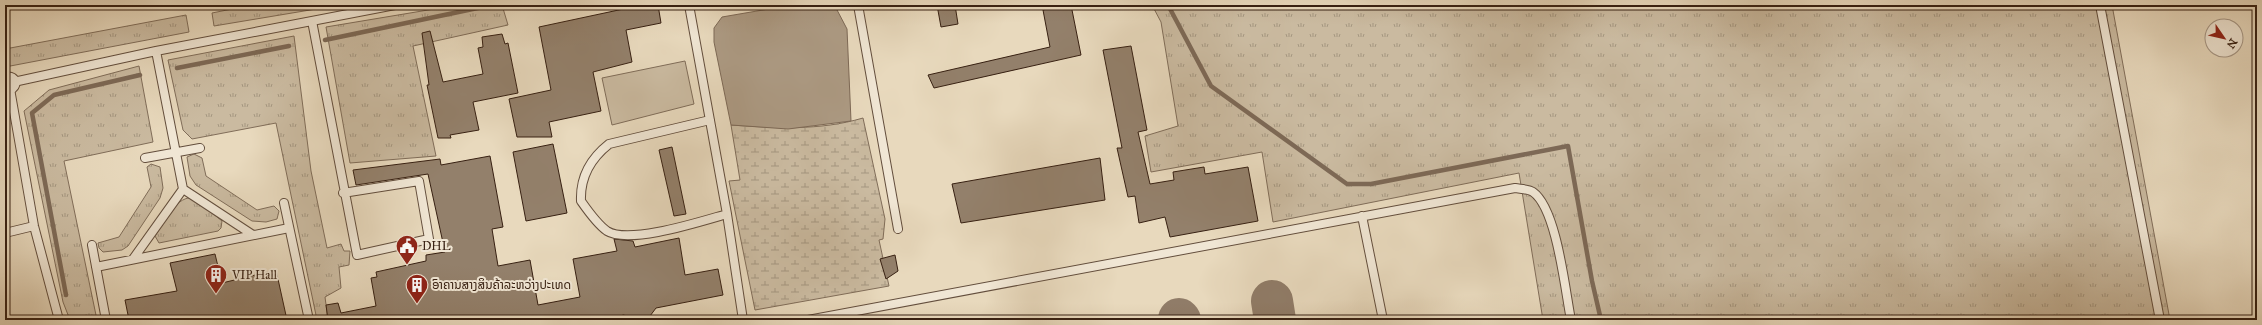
<svg xmlns="http://www.w3.org/2000/svg" width="2262" height="325" font-family="'IM FELL Great Primer','Noto Sans Lao',serif">
<style>
.grass{fill:url(#grass-tufts);stroke:#806d59}
.wetland{fill:url(#wetland-marsh);stroke:#806d59}
.garden{fill:#cabaa0;stroke:#806d59}
.water{fill:#ac9a83;stroke:#7d6956}
.lines{fill:none;stroke-linecap:round;stroke-linejoin:round}
.stream{stroke:#7d6956;stroke-width:4.5}
.taxiway{stroke:#907c68;stroke-width:42}
.building{fill:#93806b;stroke:#372012}
.service-casing{stroke:#634e3d;stroke-width:10}
.tertiary-casing{stroke:#634e3d;stroke-width:23}
.service{stroke:#f0e6d4;stroke-width:8}
.tertiary{stroke:#f0e6d4;stroke-width:21}
.labels{text-anchor:middle;dominant-baseline:central;stroke-width:4;stroke-linejoin:round;paint-order:stroke}
.poi-label{font-size:12px;fill:#372012;stroke:#f0e6d4;text-anchor:start}
</style>
<defs>
<pattern id="grass-tufts" width="24" height="20" patternUnits="userSpaceOnUse"><rect width="24" height="20" fill="#cabaa0"/><path d="M3 7l-1-3M5 7V3M7 7l1-3M15 17l-1-3M17 17v-4M19 17l1-3" fill="none" stroke="#a59781"/></pattern>
<pattern id="wetland-marsh" width="20" height="14" patternUnits="userSpaceOnUse"><rect width="20" height="14" fill="#cabaa0"/><path d="M1 5h8M5 5V1M11 12h8M15 12V8" fill="none" stroke="#a59781"/></pattern>
</defs>
<rect width="100%" height="100%" fill="#e8d9bd"/>
<filter id="stains"><feTurbulence type="fractalNoise" baseFrequency=".005" numOctaves="4"/><feColorMatrix values="0 0 0 0 .2 0 0 0 0 .09 0 0 0 0 .02 0 0 0 .5 -.17"/></filter>
<radialGradient id="worn" r=".72"><stop offset=".6" stop-color="#630" stop-opacity="0"/><stop offset="1" stop-color="#630" stop-opacity=".3"/></radialGradient>
<path class="grass" d="M252 5H340L214 26 212 13Z
M458 5H502L508 25 413 46 436 156 350 163 326 27Z
M1152 5H2112L2170 320H1543L1519 173 1273 222 1262 152 1151 172 1145 136 1178 126 1161 22Z
M186 15 189 32 5 67V49Z
M294 36 311 171 327 248 341 244 344 251H350L349 265 339 267 341 288 325 297 328 320H317L276 123 192 139 183 130 168 60Z
M139 66 153 142 64 161 97 320H70L63 302 24 111 49 90Z
M194 154 202 158 206 176 257 210 274 206 279 211 277 219 266 222 252 221 196 185 190 176 187 157Z
M151 164 160 167 163 188 160 198 128 246 122 250 103 252 99 248 98 243 119 237 151 187 147 167Z
M188 198H194L222 221 221 228 218 231 159 243 155 236C164 223 172 202 188 198Z"/>
<path class="wetland" d="M863 118 885 219 883 239 879 240 889 286 755 310 729 181 740 180 731 125C776 128 819 131 863 118Z"/>
<path class="garden" d="M685 61 694 104 612 125 602 78Z"/>
<path class="water" d="M792 5H827L836 8 847 29 851 121 788 129 731 125 714 42V28L722 17Z"/>
<g class="lines">
<path class="stream" d="M1168 5 1211 86 1347 184H1371L1568 146 1592 281 1601 320
M325 40 492 5
M177 68 289 46
M66 295 32 113 54 95 140 75"/>
<path class="taxiway" d="M1272 301 1275 320
M1179 319 1180 320"/>
</g>
<path class="building" d="M642 5H658L661 23 626 30 632 62 593 72 601 111 549 122 552 137H517L509 99 551 90 539 27Z
M937 5H955L958 24 941 27Z
M1057 5H1071L1081 55 934 88 928 75 1050 47 1043 10 1057 7Z
M430 31 443 82 483 74 478 48 483 47 482 37 502 34 505 44 508 43 518 93 473 102 479 130 450 135 451 138H438L427 85H429L422 33Z
M1131 46 1147 130 1138 132 1150 184 1174 180 1173 172 1204 167 1205 174 1248 167 1258 221 1170 237 1165 217 1139 223 1135 196 1128 197 1117 148H1122L1103 50Z
M553 144 567 213 526 221 513 152Z
M672 147 686 214 674 216 659 150Z
M490 156 503 227 492 229 498 266 530 260 538 305 580 297 573 259 617 251 614 239 633 241 635 247 679 238 685 275 718 269 723 295 656 308 647 320H631L624 315 599 320H328L326 305 338 303 341 313 376 306 371 278 377 277 376 272 426 261V255L445 252 428 174 356 185 353 170 440 159 441 165Z
M1100 158 1105 200 961 223 952 184Z
M215 254 222 283 276 270 287 320H129L125 300 177 291 170 263Z
M895 255 898 271 886 279 880 259Z"/>
<g class="lines">
<g class="service-casing">
<path id="service" d="M689 5 727 214C702 221 629 245 607 231 597 224 588 211 581 201 580 177 590 159 609 144L710 120
M858 5 898 229
M2100 5 2160 320
M312 21 357 255 429 239 419 181 343 193
M156 51 183 189 253 235
M145 158 200 148
M284 203 309 320
M727 214 743 320
M1362 216 1383 320
M5 233 34 226
M92 245 106 320
M133 259 183 189
M96 267 289 228
M59 320 34 226 9 83 156 51 395 5
M808 320 1515 188C1520 189 1529 189 1533 192 1557 209 1565 290 1571 320"/>
</g>
<g class="tertiary-casing">
<path id="tertiary" d="M5 84 9 83"/>
</g>
<use href="#service" class="service"/>
<use href="#tertiary" class="tertiary"/>
</g>
<defs>
<g id="civic-pin" transform="scale(1.15)"><path d="M0 17L-7.5 6A9.5 9.5 0 1 1 7.5 6Z" fill="#8f2418" stroke="#f0e6d4"/><path d="M-.6-6.5H3V-4.5H.6V-3L4-1V1h2V6H-6V1h2V-1L-.6-3ZM-1.2 2.5V6h2.4V2.5Z" fill="#fff"/></g>
<g id="building-pin" transform="scale(1.15)"><path d="M0 17L-7.5 6A9.5 9.5 0 1 1 7.5 6Z" fill="#8f2418" stroke="#f0e6d4"/><path d="M-4-6H4V6H1V3H-1V6H-4ZM-2.5-4.3h1.7v1.8h-1.7ZM.8-4.3h1.7v1.8H.8ZM-2.5-1h1.7V.8h-1.7ZM.8-1h1.7V.8H.8Z" fill="#fff"/></g>
</defs>
<g fill-rule="evenodd">
<use href="#civic-pin" x="407" y="246"/>
<use href="#building-pin" x="216" y="275"/>
<use href="#building-pin" x="417" y="285"/>
</g>
<g class="labels">
<g class="poi-label">
<text x="422" y="246">DHL</text>
<text x="232" y="275">VIP Hall</text>
<text x="432" y="285">ົອາຄານສາງສິນຄ້າລະຫວ່າງປະເທດ</text>
</g>
</g>
<rect width="2262" height="325" fill="none" stroke="#e8d9bd" stroke-width="20"/>
<rect x="6" y="6" width="2250" height="313" fill="none" stroke="#372012" stroke-width="2"/>
<rect x="10" y="10" width="2242" height="305" fill="none" stroke="#372012"/>
<g transform="translate(2224 38) rotate(124)"><circle r="19" fill="#f0e6d4" stroke="#a69786"/>
<path d="M0-3L7 15L0 10L-7 15Z" fill="#8f2418"/>
<text y="-6" font-size="11" font-weight="bold" text-anchor="middle" fill="#372012">N</text>
</g>
<rect width="100%" height="100%" filter="url(#stains)"/>
<rect width="100%" height="100%" fill="url(#worn)"/>
</svg>
